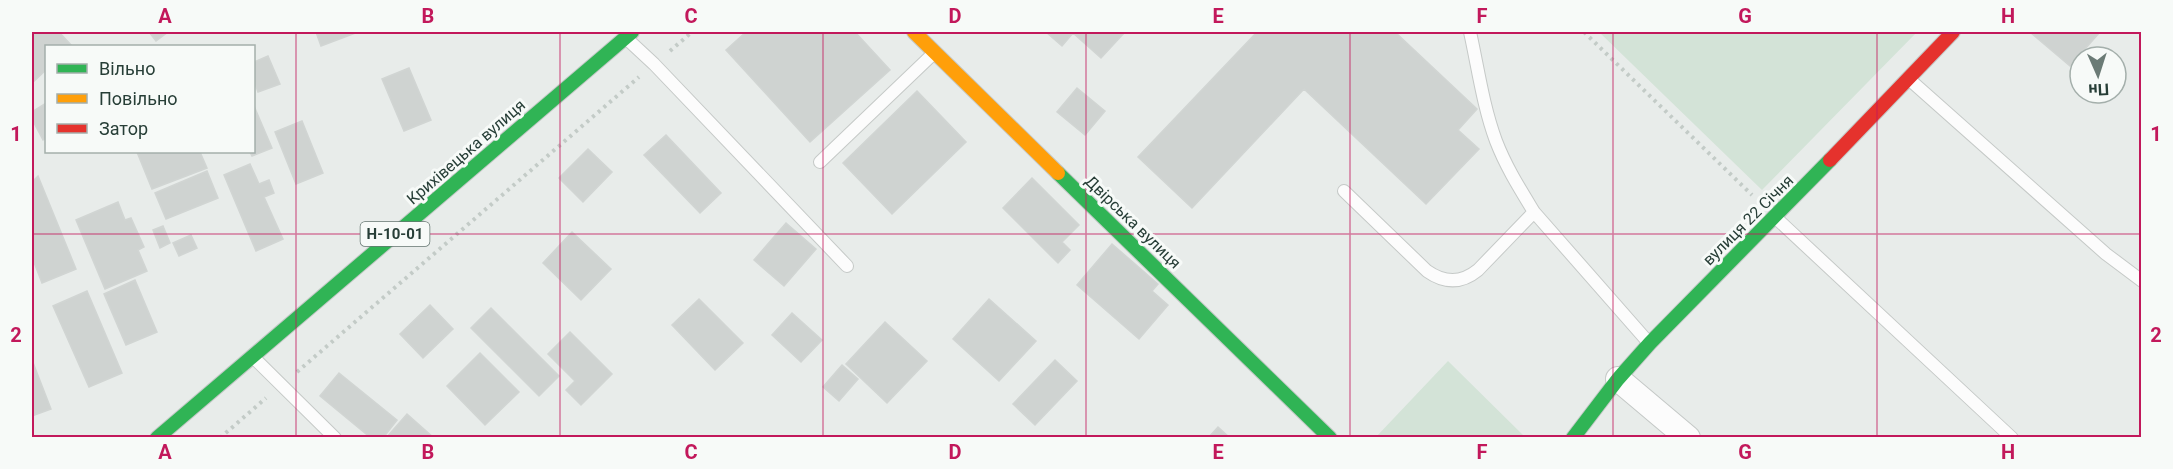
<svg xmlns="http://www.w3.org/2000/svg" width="2173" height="469" font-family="Roboto,sans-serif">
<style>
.green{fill:#d3e3d7}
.building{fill:#cfd3d1;stroke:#d1d5d3;stroke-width:1.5}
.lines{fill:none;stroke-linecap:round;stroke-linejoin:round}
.lane-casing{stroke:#c5c9c7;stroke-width:14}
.street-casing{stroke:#c5c9c7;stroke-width:26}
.fast-casing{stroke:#c4c9c7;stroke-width:16}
.slow-casing{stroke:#c4c9c7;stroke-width:16}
.jam-casing{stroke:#c4c9c7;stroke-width:16}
.path{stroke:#c3cbc7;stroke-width:4;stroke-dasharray:3 4.5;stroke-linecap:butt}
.lane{stroke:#fcfcfc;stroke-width:12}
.street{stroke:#fcfcfc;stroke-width:24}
.fast{stroke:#30b455;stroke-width:14}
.slow{stroke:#ff9f0a;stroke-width:14}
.jam{stroke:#e5322d;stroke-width:14}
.grid{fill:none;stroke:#c2185b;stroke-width:1.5;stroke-opacity:0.55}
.labels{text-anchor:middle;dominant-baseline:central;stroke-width:6;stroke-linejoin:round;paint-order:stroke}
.shield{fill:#f7faf8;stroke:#657671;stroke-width:1.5}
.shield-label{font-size:15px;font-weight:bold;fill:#273e37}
.street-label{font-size:16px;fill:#273e37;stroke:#f7faf8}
.neatline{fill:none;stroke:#c2185b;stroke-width:2}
.grid-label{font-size:20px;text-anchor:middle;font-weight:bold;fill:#c2185b}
</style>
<rect width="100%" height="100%" fill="#e8ecea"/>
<path class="green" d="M1599 32H1917L1762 190Z
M1448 361 1525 437H1376Z"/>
<path class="building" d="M32 32H59L72 46H46V70L32 83Z
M149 32H168L156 41Z
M316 32H358L321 46Z
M746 32H855L890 70 810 142 726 50Z
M1046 32H1125L1101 58 1073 33 1062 46Z
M1257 32H1395L1477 109 1458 130 1479 149 1426 204 1304 89 1192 208 1138 157Z
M2030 32H2100L2070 66Z
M268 56 280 84 258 92 254 81V62Z
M409 68 431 120 404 131 382 79Z
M1077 88 1105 111 1085 135 1057 112Z
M917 91 966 142 892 214 843 163Z
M46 103V138L43 140 32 119V112Z
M254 106 272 148 252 156 250 152H254Z
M302 121 323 173 296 184 275 132Z
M666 135 721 193 700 213 644 155Z
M588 149 612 172 583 202 559 178Z
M137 152H200L207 168 152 189Z
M250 164 259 184 269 180 274 193 264 197 283 239 256 251 224 175Z
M207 171 218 198 166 219 155 193Z
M38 176 76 269 42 283 32 257V182Z
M1032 178 1079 225 1062 242 1070 250 1058 263 1003 208Z
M118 202 125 220 131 218 144 247 138 250 147 271 105 289 76 220Z
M786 223 816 249 784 286 754 260Z
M163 226 170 243 160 248 153 230Z
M572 232 611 269 581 300 543 263Z
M191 235 197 248 179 256 173 243Z
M1112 244 1158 284 1152 291 1168 305 1139 339 1077 285Z
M135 280 157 332 126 345 104 294Z
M87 291 122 373 89 387 53 306Z
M699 299 743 343 715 370 672 325Z
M989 299 1036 341 999 381 953 339Z
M430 305 453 329 423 358 400 334Z
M491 308 559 376 539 396 471 328Z
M792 313 822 340 801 362 772 335Z
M885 322 927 361 887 403 846 364Z
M570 332 612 374 581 405 566 390 575 381 548 354Z
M480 353 519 392 485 425 447 386Z
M32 360 51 409 32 416Z
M1055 360 1077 381 1035 425 1013 404Z
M842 365 858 379 839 401 823 387Z
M339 373 397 420 383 438H371L320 396Z
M407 414 434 438H386Z
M1218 427 1230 438H1208Z"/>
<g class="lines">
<g class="lane-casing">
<path id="lane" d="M1470 32C1478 68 1483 106 1496 141 1506 167 1520 189 1534 212
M626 38 654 64 847 266
M1910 80 2106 254 2142 281
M820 162 934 53
M1344 191 1427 271C1444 283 1461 284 1478 270L1534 212 1649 343
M1776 218 2012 438
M253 357 335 438"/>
</g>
<g class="street-casing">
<path id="street" d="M1618 379 1688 438"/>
</g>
<g class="fast-casing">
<path id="fast" d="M1058 173 1330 438
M157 438 632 32
M1573 438 1618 379 1650 343 1830 160"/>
</g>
<g class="slow-casing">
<path id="slow" d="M914 32 1058 173"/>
</g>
<g class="jam-casing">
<path id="jam" d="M1830 160 1953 32"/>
</g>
<path class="path" d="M1584 32 1752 195
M670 51 692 32
M297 372 639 77
M220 438 266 398"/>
<use href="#lane" class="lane"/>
<use href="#street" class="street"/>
<use href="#fast" class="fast"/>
<use href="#slow" class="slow"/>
<use href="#jam" class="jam"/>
</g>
<path class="grid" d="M296 32V438M560 32V438M823 32V438M1086 32V438M1350 32V438M1613 32V438M1877 32V438M32 234H2142"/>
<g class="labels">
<rect class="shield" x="360.5" y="222" width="69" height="24" rx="4.5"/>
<g class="shield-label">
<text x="395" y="234">Н-10-01</text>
</g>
<g class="street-label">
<text transform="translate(466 152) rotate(-41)">Крихівецька вулиця</text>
<text transform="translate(1748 220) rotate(-45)">вулиця 22 Січня</text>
<text transform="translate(1133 222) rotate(44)">Двірська вулиця</text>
</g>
</g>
<rect width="2173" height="469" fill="none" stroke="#f7faf8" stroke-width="66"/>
<rect x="45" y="45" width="210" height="108" fill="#f7faf8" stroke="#a4afab" stroke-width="1.5"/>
<rect x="57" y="64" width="30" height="9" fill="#30b455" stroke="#a4afab" stroke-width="1.5"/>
<text x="99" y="75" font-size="18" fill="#273e37">Вільно</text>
<rect x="57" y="94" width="30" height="9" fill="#ff9f0a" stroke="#a4afab" stroke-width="1.5"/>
<text x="99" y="105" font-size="18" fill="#273e37">Повільно</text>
<rect x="57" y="124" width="30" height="9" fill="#e5322d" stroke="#a4afab" stroke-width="1.5"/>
<text x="99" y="135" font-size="18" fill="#273e37">Затор</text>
<g transform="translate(2098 75) rotate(177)"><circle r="28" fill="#f7faf8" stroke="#a4afab" stroke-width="1.5"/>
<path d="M0-4.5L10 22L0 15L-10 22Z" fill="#6b7b76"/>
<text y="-9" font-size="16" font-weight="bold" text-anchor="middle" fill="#273e37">Пн</text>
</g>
<rect x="33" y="33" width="2107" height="403" class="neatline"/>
<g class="grid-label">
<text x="165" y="23">A</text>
<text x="428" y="23">B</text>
<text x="691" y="23">C</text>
<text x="955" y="23">D</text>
<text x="1218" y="23">E</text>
<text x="1482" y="23">F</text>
<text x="1745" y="23">G</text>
<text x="2008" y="23">H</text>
<text x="16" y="141">1</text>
<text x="2156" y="141">1</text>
<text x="16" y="342">2</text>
<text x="2156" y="342">2</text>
<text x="165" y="459">A</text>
<text x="428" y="459">B</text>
<text x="691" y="459">C</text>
<text x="955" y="459">D</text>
<text x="1218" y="459">E</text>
<text x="1482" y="459">F</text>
<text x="1745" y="459">G</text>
<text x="2008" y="459">H</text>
</g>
</svg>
